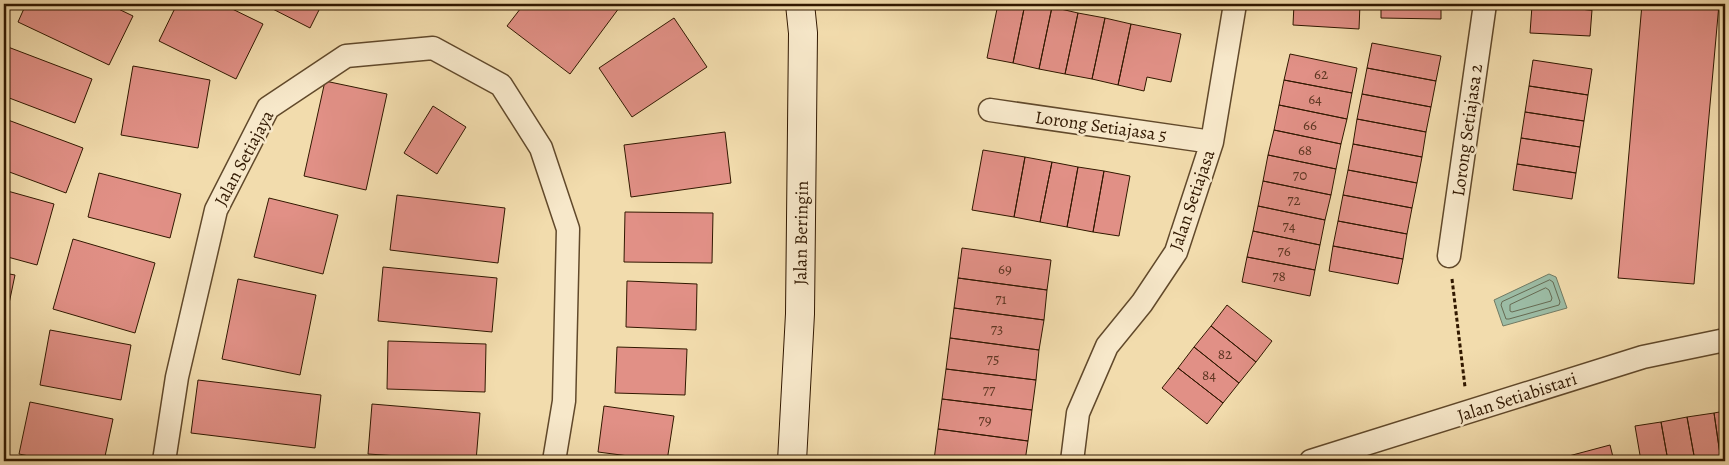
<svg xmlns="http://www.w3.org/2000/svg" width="1729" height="465" font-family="Alegreya,serif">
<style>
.water{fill:#9cbca5;stroke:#717a63}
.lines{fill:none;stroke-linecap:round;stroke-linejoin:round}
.shore{stroke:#666a52;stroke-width:1}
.building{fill:#e19086;stroke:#311800}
.street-casing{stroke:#61492b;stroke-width:25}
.secondary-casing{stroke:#311800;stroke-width:30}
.path{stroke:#311800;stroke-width:3;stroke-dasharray:4 2.5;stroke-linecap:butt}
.street{stroke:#f7e8ca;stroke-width:22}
.secondary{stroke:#f7e8ca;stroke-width:28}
.labels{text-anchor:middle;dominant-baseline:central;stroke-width:5;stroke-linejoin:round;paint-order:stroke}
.number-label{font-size:15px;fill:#5d3622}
.street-label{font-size:18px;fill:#311800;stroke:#f7e8ca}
</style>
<rect width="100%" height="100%" fill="#f2dcad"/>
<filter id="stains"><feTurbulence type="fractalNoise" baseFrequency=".004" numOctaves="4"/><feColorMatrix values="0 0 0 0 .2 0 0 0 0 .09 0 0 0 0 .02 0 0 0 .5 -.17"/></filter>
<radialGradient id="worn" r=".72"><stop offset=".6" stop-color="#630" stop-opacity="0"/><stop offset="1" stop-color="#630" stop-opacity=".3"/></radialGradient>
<path class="water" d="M1549 274 1556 277 1567 308 1503 326 1494 300Z"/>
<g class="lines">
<path class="shore" d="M1550 280 1553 282 1560 302 1559 305 1509 319H1506L1501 305 1502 302Z
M1546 288 1549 290 1552 298 1551 301 1512 312 1510 311V305Z"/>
</g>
<path class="building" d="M26 4H108L133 16 109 65 18 22Z
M177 4H222L263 24 236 79 159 41Z
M263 4H322L310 28Z
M524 4H622L570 74 507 26Z
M998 4H1025L1013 63 987 58Z
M1025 4H1036L1052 7 1039 69 1013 63Z
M1294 4H1360L1359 29 1293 25Z
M1381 4H1441V19L1381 18Z
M1532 4H1592V10L1532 6Z
M1642 4H1719L1694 284 1618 278Z
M1532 6 1592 10 1590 36 1530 33Z
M1052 7 1078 13 1065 74 1039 69Z
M1078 13 1105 18 1092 79 1065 74Z
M674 18 707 67 632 117 599 68Z
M1105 18 1131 24 1118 85 1092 79Z
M1131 24 1181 34 1171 82 1147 77 1144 91 1118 85Z
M1372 43 1441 56 1436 81 1367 68Z
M8 47 92 79 75 123 4 96V58Z
M1290 54 1357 68 1352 93 1284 80Z
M1533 60 1592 69 1588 95 1529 86Z
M133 66 210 80 198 148 121 135Z
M1367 68 1436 81 1431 107 1362 94Z
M1284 80 1352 93 1347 119 1279 105Z
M325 81 387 94 366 190 304 176Z
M1529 86 1588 95 1584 121 1525 112Z
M1362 94 1431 107 1426 132 1357 119Z
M1279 105 1347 119 1341 144 1274 130Z
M433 106 466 127 437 174 404 153Z
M1525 112 1584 121 1580 147 1521 138Z
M1357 119 1426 132 1422 157 1353 144Z
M8 120 83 148 66 193 4 170V131Z
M1274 130 1341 144 1336 169 1268 155Z
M725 132 731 183 631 197 624 145Z
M1521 138 1580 147 1576 173 1517 164Z
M1353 144 1422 157 1417 183 1348 170Z
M983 150 1025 157 1014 217 972 210Z
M1268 155 1336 169 1331 195 1263 181Z
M1025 157 1052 162 1040 222 1014 217Z
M1052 162 1078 167 1067 227 1040 222Z
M1517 164 1576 173 1572 199 1513 190Z
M1078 167 1104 171 1093 232 1067 227Z
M1348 170 1417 183 1412 208 1343 195Z
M1104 171 1130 176 1119 236 1093 232Z
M99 173 181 194 170 238 88 217Z
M1263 181 1331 195 1325 220 1258 206Z
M4 190 54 204 37 265 4 256Z
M397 195 505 208 498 263 390 250Z
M1343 195 1412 208 1407 234 1338 221Z
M269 198 338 215 323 274 254 257Z
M1258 206 1325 220 1320 245 1253 231Z
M625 212 713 213 712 263 624 262Z
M1338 221 1407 234 1403 259 1333 246Z
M1253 231 1320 245 1315 270 1247 257Z
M73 239 155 263 135 333 53 309Z
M1333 246 1403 259 1398 284 1329 271Z
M962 248 1051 260 1047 290 958 278Z
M1247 257 1315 270 1310 296 1242 282Z
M383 267 497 278 492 332 378 321Z
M4 273 15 275 6 318 4 317Z
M958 278 1047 290 1044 320 954 308Z
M238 279 316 295 300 375 222 359Z
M627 281 697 284 696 330 626 327Z
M1227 305 1272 341 1256 362 1211 326Z
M954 308 1044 320 1039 350 950 338Z
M1211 326 1256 362 1239 383 1194 347Z
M50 330 131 345 121 400 40 385Z
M950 338 1039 350 1036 380 946 369Z
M388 341 486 344 485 392 387 389Z
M617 347 687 349 685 395 615 393Z
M1194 347 1239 383 1223 403 1178 368Z
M1178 368 1223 403 1207 424 1162 388Z
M946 369 1036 380 1032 410 942 399Z
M198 380 321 395 315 448 191 433Z
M942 399 1032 410 1028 441 938 429Z
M30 402 113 419 104 461H54L19 454Z
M372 404 480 413 476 461 368 454Z
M604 406 674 416 667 461 598 452Z
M1725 411V461H1721L1714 413Z
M1714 413 1721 461H1695L1687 417Z
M1687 417 1695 461H1668L1661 422Z
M1661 422 1668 461H1641L1635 426Z
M938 429 1028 441 1025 461H948L934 460Z
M1610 445 1614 461H1550Z"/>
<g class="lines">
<g class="street-casing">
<path id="street" d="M990 110 1212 142
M1449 256 1485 4
M164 461 177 377 216 210 268 108 346 56 433 48 501 85 541 148 568 229 564 401 554 461
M1072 461 1078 413 1107 346 1142 303 1176 252 1212 142 1235 4
M1311 461 1643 357 1725 340"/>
</g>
<g class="secondary-casing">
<path id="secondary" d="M792 461 800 314 803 33 800 4"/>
</g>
<path class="path" d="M1452 279 1465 387"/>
<use href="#street" class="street"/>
<use href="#secondary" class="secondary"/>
</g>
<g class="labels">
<g class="number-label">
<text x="1321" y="74">62</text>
<text x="1315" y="99">64</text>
<text x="1310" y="125">66</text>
<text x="1305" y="150">68</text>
<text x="1300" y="175">70</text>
<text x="1294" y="200">72</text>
<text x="1289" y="226">74</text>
<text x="1284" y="251">76</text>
<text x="1005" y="269">69</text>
<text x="1279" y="276">78</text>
<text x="1001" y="299">71</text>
<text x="997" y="329">73</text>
<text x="1225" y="354">82</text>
<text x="993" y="359">75</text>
<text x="1209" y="375">84</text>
<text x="989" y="390">77</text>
<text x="985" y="420">79</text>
</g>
<g class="street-label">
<text transform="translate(1101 126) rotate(8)">Lorong Setiajasa 5</text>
<text transform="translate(1467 130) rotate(-82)">Lorong Setiajasa 2</text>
<text transform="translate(244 158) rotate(-62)">Jalan Setiajaya</text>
<text transform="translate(1192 200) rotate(-71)">Jalan Setiajasa</text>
<text transform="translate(801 233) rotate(-89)">Jalan Beringin</text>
<text transform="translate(1517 397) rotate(-18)">Jalan Setiabistari</text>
</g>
</g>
<rect width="1729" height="465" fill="none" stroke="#f2dcad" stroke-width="20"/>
<rect x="5" y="5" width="1719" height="455" fill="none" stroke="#311800" stroke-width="2.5"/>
<rect x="10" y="10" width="1709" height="445" fill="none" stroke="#311800"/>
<rect width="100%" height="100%" filter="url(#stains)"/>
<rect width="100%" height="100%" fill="url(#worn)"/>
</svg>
